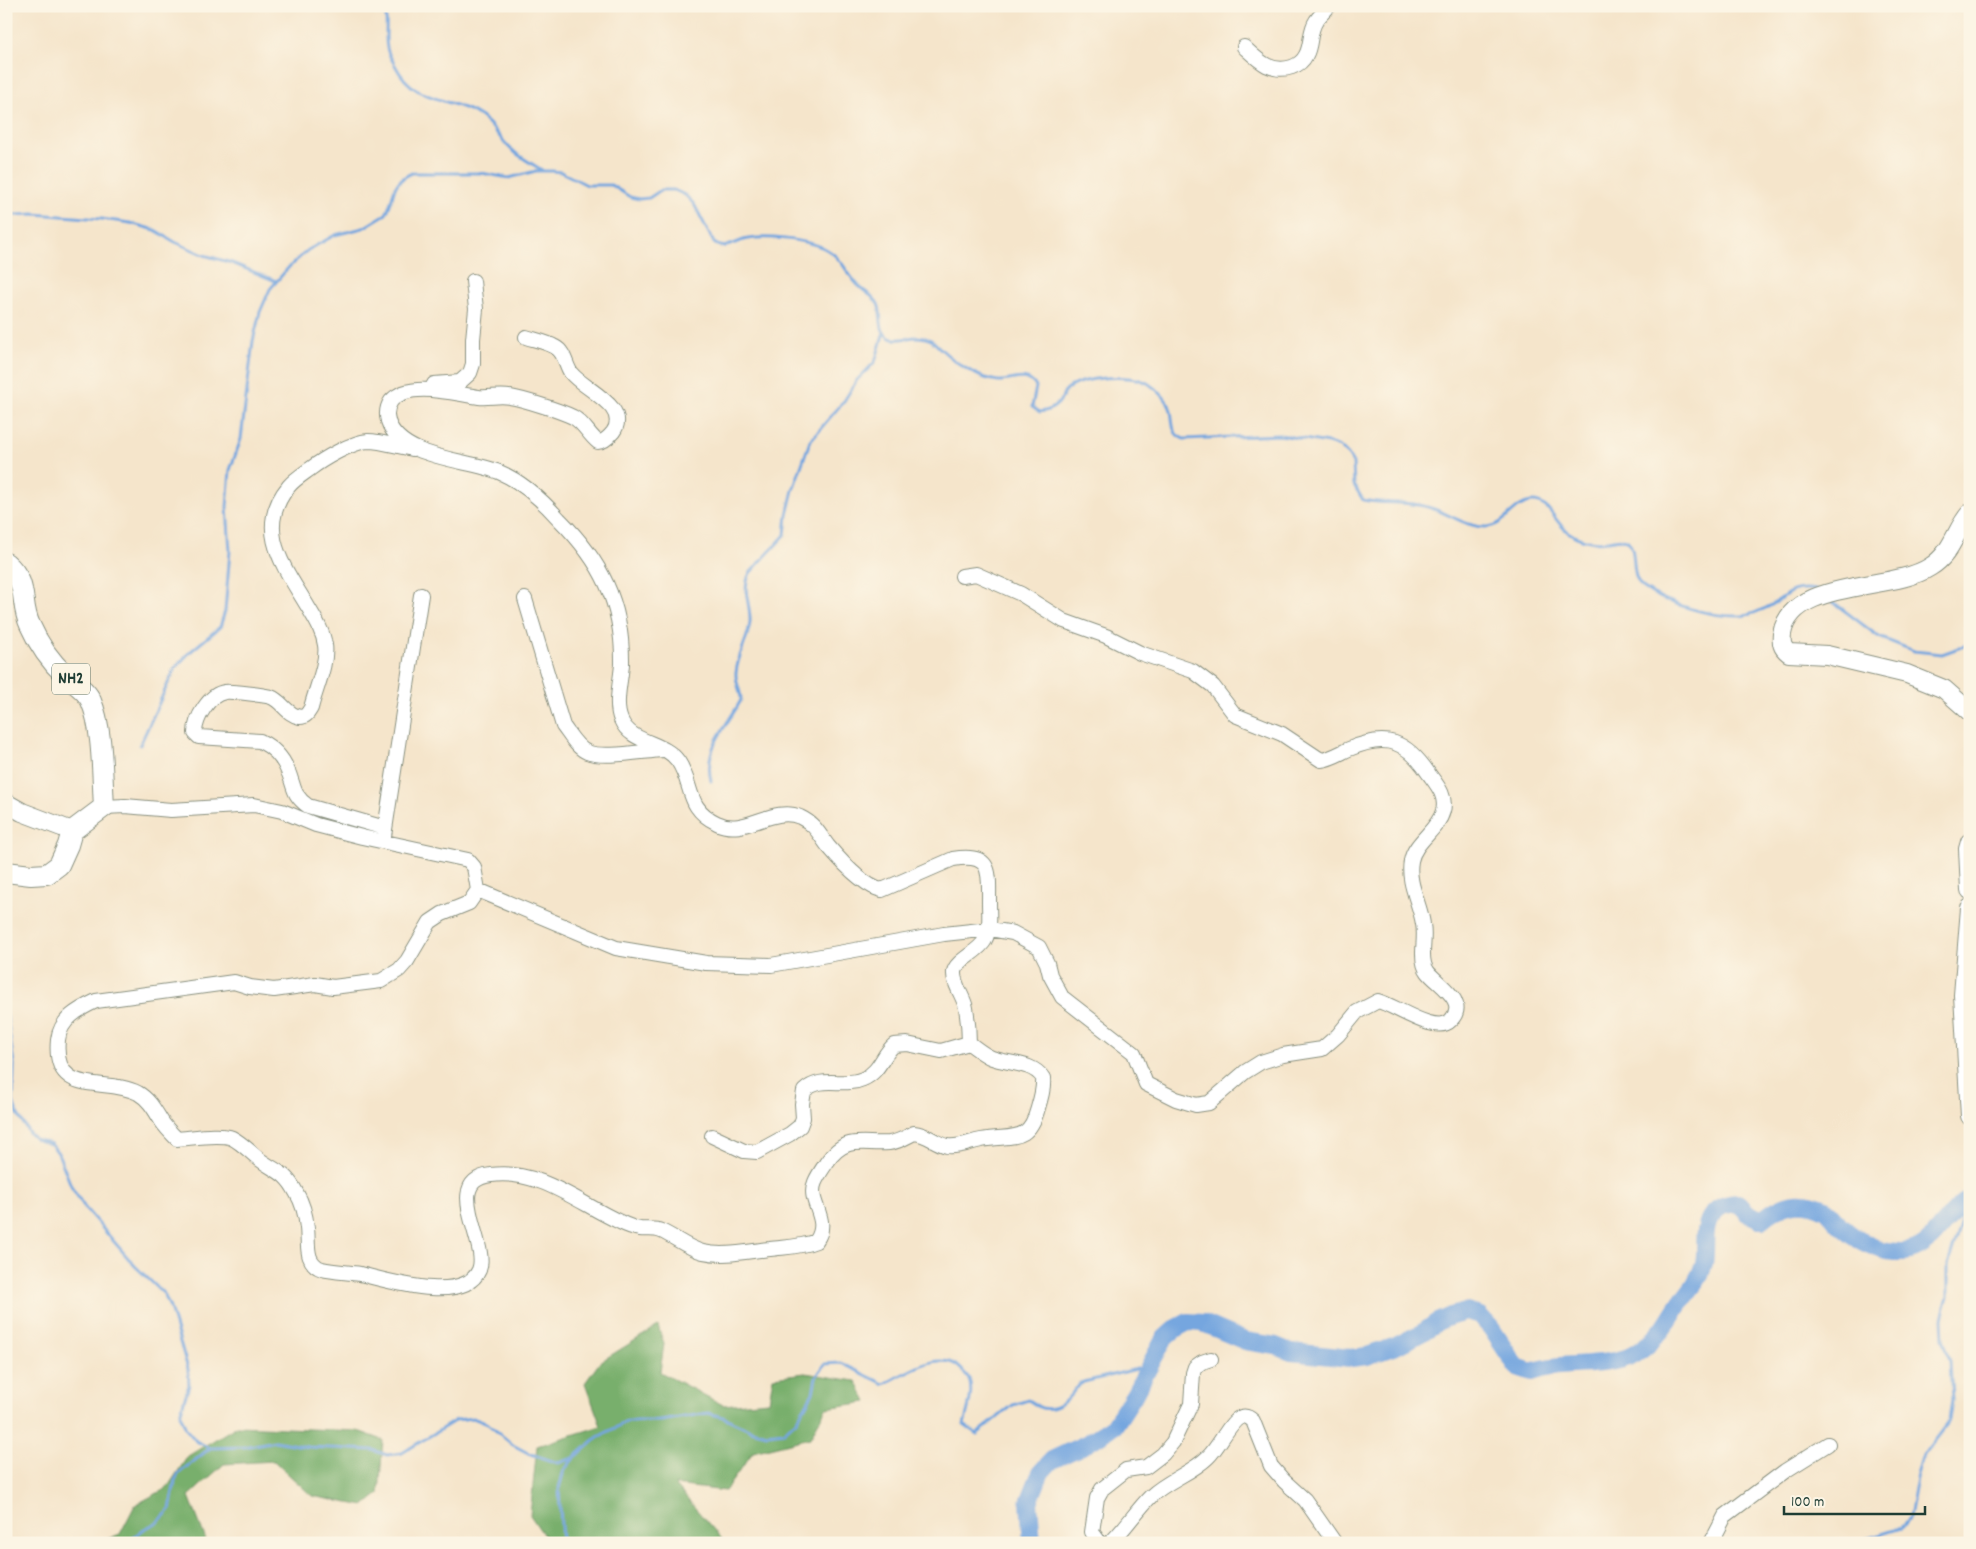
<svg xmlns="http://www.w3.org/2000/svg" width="1976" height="1549" font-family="Dekko,sans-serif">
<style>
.forest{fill:#78af6c;stroke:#4c7650}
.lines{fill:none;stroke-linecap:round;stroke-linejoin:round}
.stream{stroke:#74a6df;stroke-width:3}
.river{stroke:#74a6df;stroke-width:18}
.minor-casing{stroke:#8a9180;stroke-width:16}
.major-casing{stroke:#8a9180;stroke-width:20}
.highway-casing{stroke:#8a9180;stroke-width:22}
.minor{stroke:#fff;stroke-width:14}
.major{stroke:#fff;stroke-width:18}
.highway{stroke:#fff;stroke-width:20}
.labels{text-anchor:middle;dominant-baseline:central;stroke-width:5;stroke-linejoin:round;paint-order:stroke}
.shield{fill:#fcf5e5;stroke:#617469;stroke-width:1}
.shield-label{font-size:18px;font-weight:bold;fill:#1f3d34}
</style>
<rect width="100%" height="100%" fill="#fcf5e5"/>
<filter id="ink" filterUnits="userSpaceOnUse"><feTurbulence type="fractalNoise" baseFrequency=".02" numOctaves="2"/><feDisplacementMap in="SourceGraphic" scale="10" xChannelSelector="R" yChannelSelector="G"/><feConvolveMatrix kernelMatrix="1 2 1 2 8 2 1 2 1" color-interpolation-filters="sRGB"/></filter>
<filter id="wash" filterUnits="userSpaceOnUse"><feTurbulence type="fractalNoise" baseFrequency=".0096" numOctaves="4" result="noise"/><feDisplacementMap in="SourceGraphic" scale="20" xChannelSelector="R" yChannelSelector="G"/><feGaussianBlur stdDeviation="1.12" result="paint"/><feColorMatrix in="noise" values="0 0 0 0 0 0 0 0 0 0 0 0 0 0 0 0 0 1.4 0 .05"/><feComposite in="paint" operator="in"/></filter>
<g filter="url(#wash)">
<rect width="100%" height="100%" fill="#f5e5cb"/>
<path class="forest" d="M658 1326 664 1344 660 1372 723 1405 769 1401 773 1377 805 1373 856 1381 867 1402 826 1408 810 1438 753 1452 725 1491 675 1485 722 1539 717 1543H549L530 1515 537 1446 601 1426 585 1383 600 1362Z
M237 1426 358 1431 383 1440 379 1494 364 1506 312 1496 274 1461 224 1464 189 1496 206 1540 204 1543H97L120 1534 135 1505 167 1488 188 1456Z"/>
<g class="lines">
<path class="stream" d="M384 6C389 20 384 33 387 48 388 54 392 60 395 65 414 102 443 96 475 113 492 122 499 139 513 151 522 158 532 164 542 170
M6 213 15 215 34 214 102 219 130 223 155 230 175 242 204 255 232 263 276 281
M1829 599 1879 637 1914 651 1942 654 1970 644
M140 745 175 668 190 652 220 627 225 611 230 551 227 507 230 470 241 439 253 341 260 312 270 289 289 267 308 250 335 235 363 228 386 214C396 196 389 183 412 173H481L509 178 536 171H552L561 172 587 185H611L630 197 639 199 649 198 661 190H674L685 195 694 204 714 243C725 252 735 241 748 239 769 236 796 239 816 245 844 254 843 272 861 288 867 294 874 296 878 304 883 314 877 332 890 338 902 343 914 332 931 340 936 343 938 347 942 350 956 363 978 379 998 381 1012 382 1027 371 1036 387L1032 407 1040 412C1049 411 1057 407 1062 398 1063 396 1063 393 1065 391 1079 376 1133 373 1149 384 1156 389 1164 396 1168 403 1176 416 1167 433 1184 439L1280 435 1328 443 1340 447 1349 456 1353 463 1354 485 1363 500C1385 505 1409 500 1431 508 1450 514 1467 528 1488 527 1506 525 1514 504 1531 502 1549 500 1555 523 1568 532 1579 540 1594 543 1608 541 1615 540 1620 538 1627 540 1639 552 1628 576 1644 588 1666 604 1712 617 1739 616 1746 616 1755 613 1761 610 1787 601 1783 585 1816 590
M711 781C703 748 726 728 741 700 741 690 735 682 736 673 737 656 749 638 750 622 751 604 741 590 750 573L785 535 787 515 793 490 810 441 844 401 857 380 875 362 884 332
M6 1012 14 1064 13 1101 17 1113 29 1133 35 1139 51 1144 58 1153 72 1188 85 1208 135 1266 164 1294 170 1308 188 1369 189 1385 180 1414 186 1429 196 1441 210 1448 244 1447 275 1441 308 1447 373 1450 387 1455 402 1453 456 1420 473 1418 488 1424 513 1445 528 1453 558 1463 574 1458 598 1437 628 1421H661L708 1413 723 1417 751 1430 767 1434 784 1432 796 1421 805 1407 813 1393 816 1377 825 1364 841 1363 884 1384C905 1374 942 1347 962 1370 964 1373 968 1376 969 1379 974 1393 967 1411 964 1425L977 1434 1013 1405 1028 1400C1032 1402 1038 1407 1042 1408 1060 1412 1071 1395 1080 1383L1149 1366
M126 1543 144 1529 158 1522 170 1510 175 1480 179 1473 210 1448
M562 1543 559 1488 564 1470 574 1458
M1853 1543 1901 1528 1909 1517 1916 1478 1923 1455 1949 1421 1952 1399 1950 1362 1943 1338 1942 1318 1948 1296V1265L1967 1200"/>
<path class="river" d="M1032 1543 1029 1502 1041 1472 1052 1460 1088 1443 1114 1426 1134 1395 1164 1339 1175 1329 1188 1322 1203 1323 1245 1341 1276 1346 1291 1352 1351 1358 1367 1356 1396 1346 1425 1331 1437 1322 1451 1316 1466 1312 1480 1316 1491 1328 1517 1367 1532 1372C1562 1361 1596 1368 1626 1358 1638 1354 1656 1338 1664 1327 1670 1319 1674 1310 1681 1302 1691 1290 1700 1279 1704 1263 1707 1249 1702 1227 1712 1215 1719 1205 1727 1204 1738 1203L1749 1214 1762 1220C1782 1203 1799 1197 1825 1209 1830 1212 1834 1219 1838 1223 1851 1236 1869 1247 1887 1251 1894 1252 1903 1253 1910 1251 1937 1244 1946 1211 1970 1199"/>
</g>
</g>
<g filter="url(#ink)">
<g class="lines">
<g class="minor-casing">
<path id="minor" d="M1244 47C1258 60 1271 74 1292 67 1298 65 1303 61 1306 55 1312 44 1309 31 1316 21 1319 16 1325 11 1329 6
M434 384 460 382 470 373 473 364V339L476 309 473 281
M525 599 563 726C570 735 577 748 587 752 603 759 644 751 663 750
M104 807 125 806 171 810 254 805 282 811 316 825 362 837 468 860 474 867 478 890 616 948 706 963 771 965 944 934 990 929 1013 933 1039 947 1047 963 1050 975 1062 997 1134 1053 1146 1084 1176 1099 1196 1105 1209 1103 1245 1072 1261 1062 1283 1055 1322 1049 1338 1035 1357 1012 1378 1001C1395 1005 1436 1036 1451 1020 1469 1001 1438 985 1428 972 1424 967 1423 961 1423 954 1423 944 1425 934 1423 924 1420 903 1407 883 1411 861 1414 842 1438 830 1443 811 1447 796 1437 785 1429 774 1406 740 1386 733 1349 749 1340 753 1331 759 1321 760L1282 734 1235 715 1213 686 1193 671 1140 653 1106 636 1064 621 1021 594 976 574 962 576
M385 828 308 806C291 794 295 785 287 769 282 757 272 747 260 741L199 737 195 733C195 719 209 694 225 692 232 691 264 695 271 697 282 701 287 715 300 717 306 717 308 713 311 708 315 691 328 662 325 645 323 631 315 619 308 607 285 568 253 529 289 486 295 479 303 474 310 469 323 459 352 442 368 441 382 441 399 447 413 449
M384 836 421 595
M478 890 469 903 442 914 430 922 407 961 399 970 381 981 333 987 315 984 274 990 250 987 234 982 96 1001C79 1009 60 1019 58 1040 52 1099 106 1076 138 1093 150 1100 155 1111 162 1122 166 1128 172 1134 177 1139 192 1138 220 1133 232 1138 242 1143 250 1152 259 1159 276 1172 285 1171 296 1192 302 1202 306 1217 307 1228 309 1243 304 1263 322 1269 334 1272 347 1272 360 1274 386 1280 464 1305 479 1270 490 1245 441 1181 491 1175 538 1168 580 1204 620 1222 626 1225 634 1228 640 1229 647 1230 654 1228 661 1231 675 1237 687 1248 703 1252 725 1257 748 1251 770 1249 785 1247 802 1247 816 1241 832 1219 806 1202 815 1182 818 1175 823 1168 827 1162 845 1135 861 1145 889 1143 899 1142 906 1137 914 1133 927 1134 935 1143 947 1146 958 1148 970 1142 981 1140 1012 1134 1028 1145 1038 1108 1041 1098 1044 1088 1043 1078 1033 1062 1008 1064 992 1058 984 1055 976 1048 969 1043 969 1031 968 1020 966 1008 964 997 953 984 954 972 955 961 979 952 985 940 991 928 989 915 989 902 989 873 993 852 953 859L882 890C864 887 840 860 828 846 819 834 815 824 800 817 772 805 745 837 717 823 685 808 694 785 678 761 664 741 631 744 621 720 614 704 621 681 622 664 623 603 601 561 559 519 542 500 523 482 499 472 468 459 400 459 388 421 386 414 387 407 391 401 409 380 455 394 479 397 489 398 500 395 510 397 523 399 561 411 573 417 584 423 588 434 598 442 604 442 609 437 613 432 631 407 583 389 571 373 565 364 565 352 555 347 546 342 535 340 526 337
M712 1136 744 1151 757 1152 790 1134 800 1126 803 1118 802 1104 804 1091C822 1074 843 1088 863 1079 880 1072 882 1055 894 1045L907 1044 941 1051 969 1043
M1100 1543 1092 1532 1097 1498 1102 1489 1126 1470 1146 1467 1163 1454 1173 1442 1191 1404 1193 1373 1195 1367 1202 1362 1211 1359
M1110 1543C1125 1529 1136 1511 1151 1496 1168 1480 1192 1473 1208 1457 1218 1448 1230 1422 1239 1418 1245 1415 1249 1417 1253 1421L1271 1466 1284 1481 1305 1500 1335 1543
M1711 1543 1725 1516 1785 1471 1828 1444"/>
</g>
<g class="major-casing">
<path id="major" d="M1970 513C1955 530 1952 554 1930 567 1892 592 1791 578 1782 634 1781 643 1782 648 1789 653L1827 655 1907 674 1944 689 1970 712
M6 803 22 812 72 831
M1970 842 1968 849 1970 890
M1970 908 1963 995 1970 1116"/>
</g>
<g class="highway-casing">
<path id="highway" d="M6 563C30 584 19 602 30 625 38 643 50 661 65 675 73 683 86 689 91 701 103 728 102 777 104 807L72 831 68 845 59 865 47 874 31 875 6 872"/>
</g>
<use href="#minor" class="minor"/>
<use href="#major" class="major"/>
<use href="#highway" class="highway"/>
</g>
</g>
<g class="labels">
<rect class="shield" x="52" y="663.5" width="38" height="31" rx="4"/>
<g class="shield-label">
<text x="71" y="679">NH2</text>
</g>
</g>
<rect width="1976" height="1549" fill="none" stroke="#fcf5e5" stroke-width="25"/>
<path d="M1784 1506v8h141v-8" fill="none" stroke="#1f3d34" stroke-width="2.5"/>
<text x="1791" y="1506" font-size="15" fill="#1f3d34" stroke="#fcf5e5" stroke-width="4" paint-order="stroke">100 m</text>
</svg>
